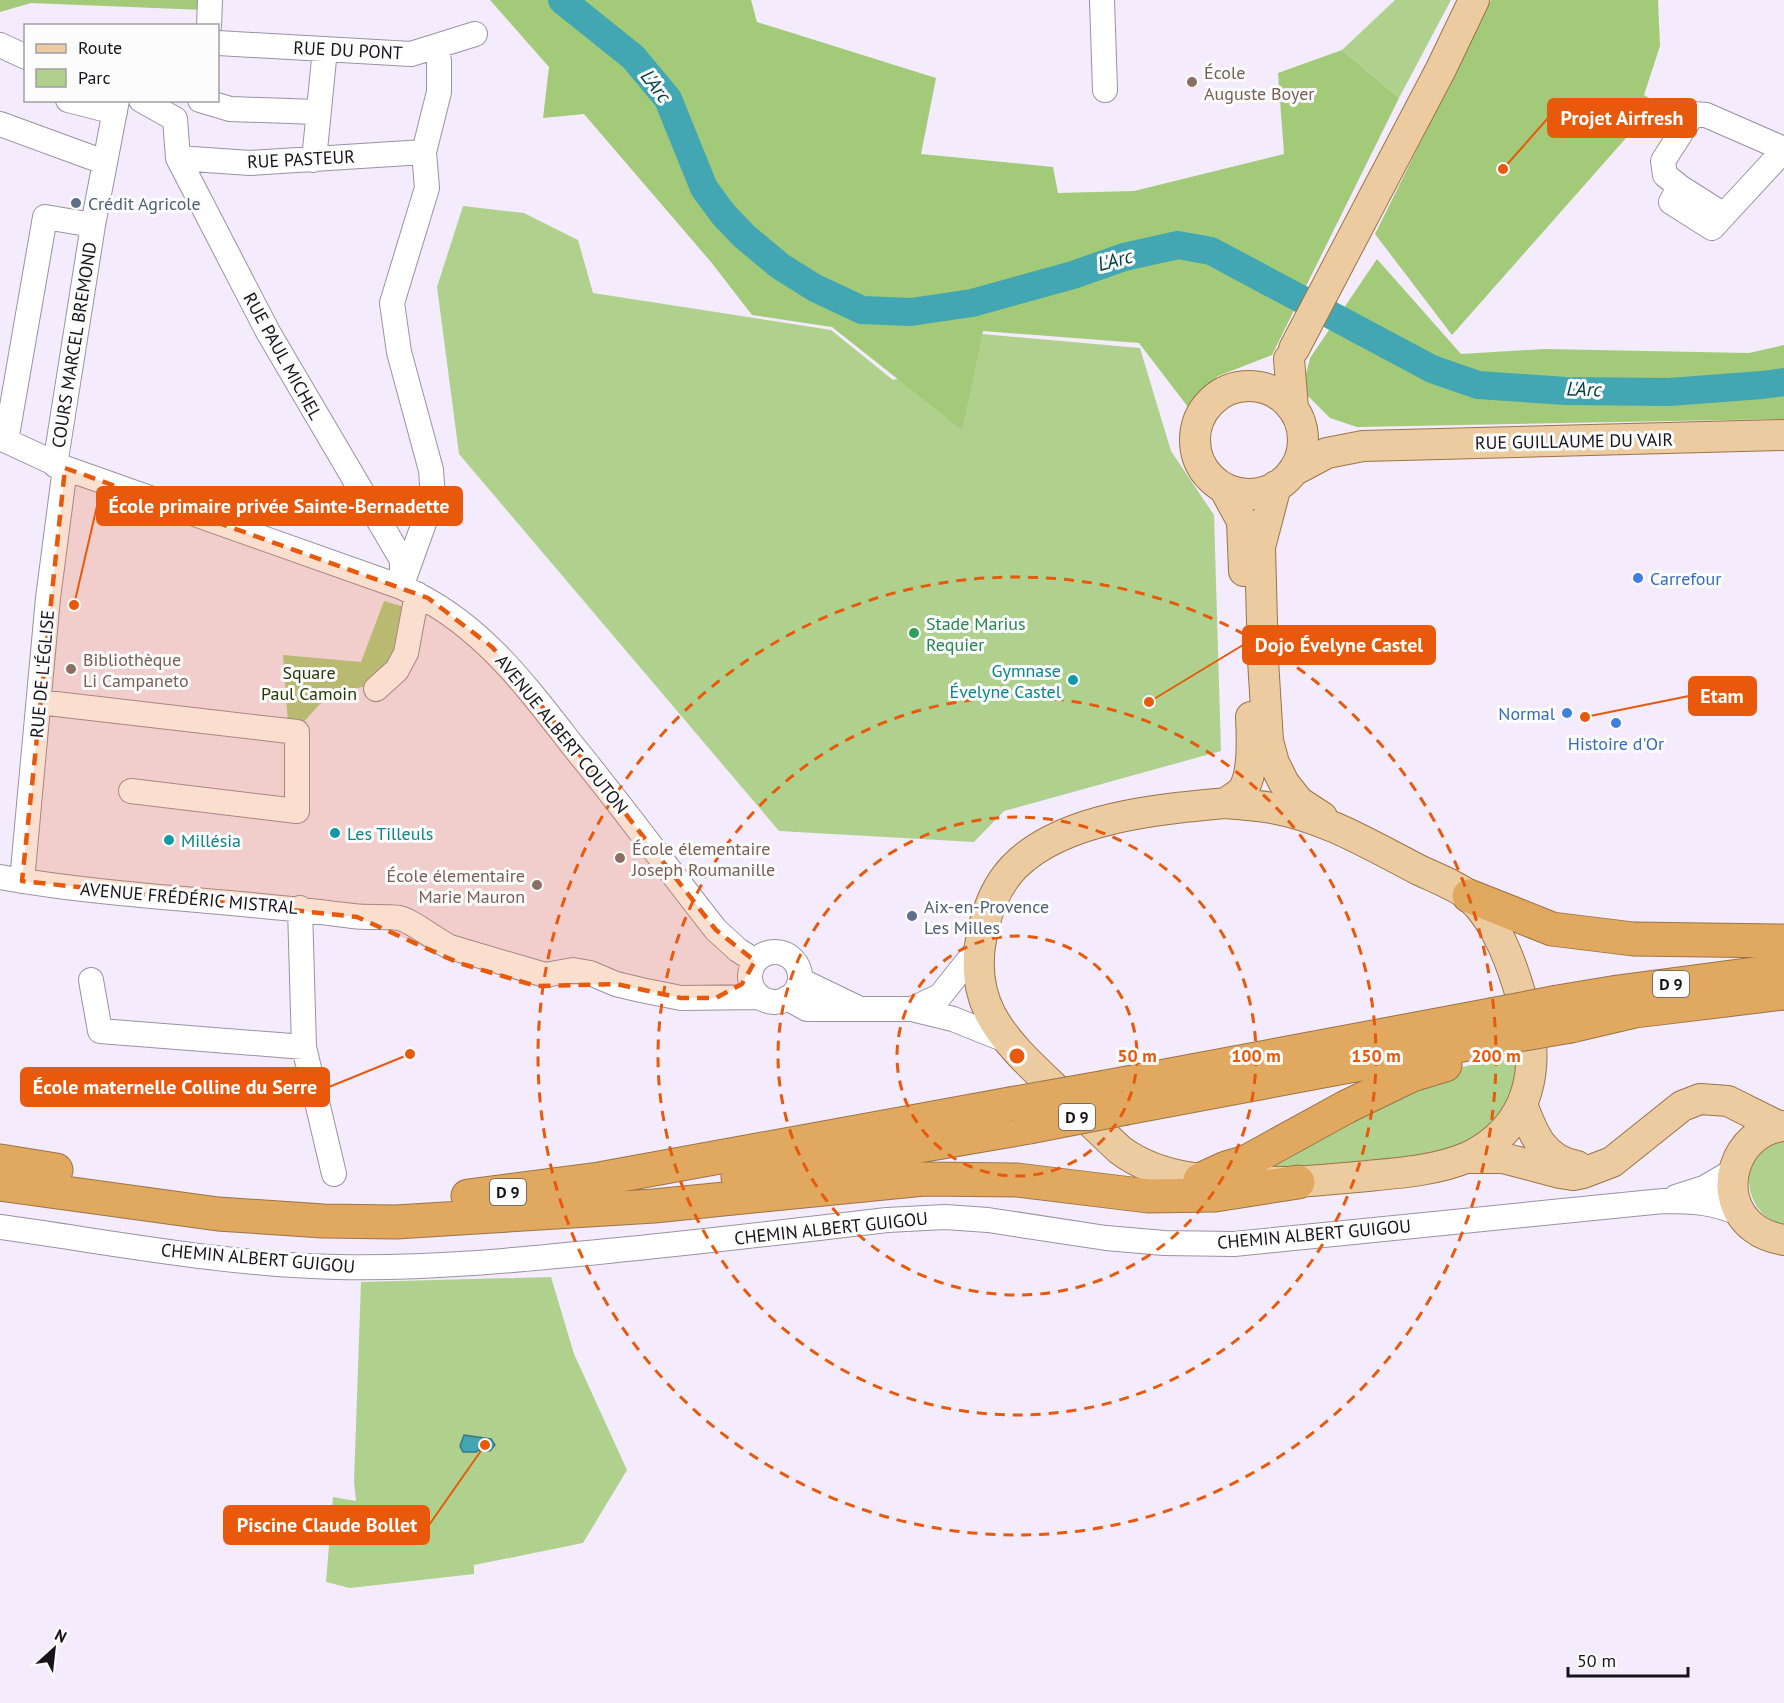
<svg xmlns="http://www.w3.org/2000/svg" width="1784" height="1703" font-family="'PT Sans',sans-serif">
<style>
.green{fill:#afd18d}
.forest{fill:#a3ca78}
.water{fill:#42a6b3;stroke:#357a85;stroke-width:1.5}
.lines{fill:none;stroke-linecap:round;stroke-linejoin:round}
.river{stroke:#42a6b3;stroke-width:28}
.minor-casing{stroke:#9a92a3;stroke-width:26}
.major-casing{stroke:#9a7447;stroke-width:32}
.highway-casing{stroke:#9a7447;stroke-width:35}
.minor{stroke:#fff;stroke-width:24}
.major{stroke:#edcba0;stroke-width:30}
.highway{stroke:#e1a860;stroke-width:33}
.highway-bridge-casing{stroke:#9a7447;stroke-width:35;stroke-linecap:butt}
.highway-bridge{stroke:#e1a860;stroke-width:33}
.marked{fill:#e8590c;fill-opacity:0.2;stroke:#e8590c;stroke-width:4.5;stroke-dasharray:12 8;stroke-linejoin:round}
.ring{fill:none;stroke:#e8590c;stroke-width:3;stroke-dasharray:10 8}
.education-dot{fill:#8d6e63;stroke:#fcfcfc;stroke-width:2}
.service-dot{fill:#5c6f8a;stroke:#fcfcfc;stroke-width:2}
.shop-dot{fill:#3f7fe0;stroke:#fcfcfc;stroke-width:2}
.leisure-dot{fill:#2e9e5b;stroke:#fcfcfc;stroke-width:2}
.culture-dot{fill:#0f9aa8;stroke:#fcfcfc;stroke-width:2}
.labels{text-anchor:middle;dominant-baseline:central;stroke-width:6;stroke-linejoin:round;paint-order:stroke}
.shield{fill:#fcfcfc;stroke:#5b595d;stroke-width:1.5}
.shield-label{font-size:16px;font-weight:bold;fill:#161319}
.street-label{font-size:18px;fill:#161319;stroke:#fcfcfc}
.education-label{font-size:18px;fill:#785e54;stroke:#fcfcfc;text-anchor:start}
.service-label{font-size:18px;fill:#4e5e75;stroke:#fcfcfc;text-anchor:start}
.shop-label{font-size:18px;fill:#366cbe;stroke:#fcfcfc;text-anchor:start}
.leisure-label{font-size:18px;fill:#27864d;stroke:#fcfcfc;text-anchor:start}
.culture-label{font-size:18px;fill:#0d838f;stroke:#fcfcfc;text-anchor:start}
.park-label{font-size:18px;fill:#233a00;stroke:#fcfcfc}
.water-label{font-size:20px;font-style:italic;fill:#003f45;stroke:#fcfcfc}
.centre{fill:#e8590c;stroke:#fcfcfc;stroke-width:3}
.ring-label{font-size:18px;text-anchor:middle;font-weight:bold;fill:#e8590c;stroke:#fcfcfc;stroke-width:6;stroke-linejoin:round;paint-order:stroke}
.leader{fill:none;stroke:#e8590c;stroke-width:2}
.callout-dot{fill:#e8590c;stroke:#fcfcfc;stroke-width:2}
.callout{fill:#e8590c;stroke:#e8590c;stroke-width:2}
.callout-label{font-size:20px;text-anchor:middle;font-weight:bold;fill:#fff}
</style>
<rect width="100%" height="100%" fill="#f4ebfd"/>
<path class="green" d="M1395 0H1451L1399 98 1342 50Z
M463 206 524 213 578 240 593 293 831 330 893 380 932 369 971 333 1140 348 1171 451 1214 515 1221 751 1004 811 974 842 779 831 459 454 437 287Z
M384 601 408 608 403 646 370 685 336 693 319 705 300 726 288 724 283 655 361 662Z
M1524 1052 1508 1111 1457 1152 1286 1170 1263 1165 1446 1071Z
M1784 1141V1225C1746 1218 1735 1161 1770 1143 1774 1141 1780 1141 1784 1141Z
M551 1277 574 1354 627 1470 583 1543 474 1565V1574L350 1588 326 1582 333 1497 356 1501 354 1482 361 1282Z"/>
<path class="forest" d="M0 0H203L204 10 31 3 0 12Z
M490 0H751L757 22 936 78 921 154 1053 167 1058 193 1134 191 1284 154 1278 73 1342 50 1399 98 1272 355 1218 376 1188 407 1139 343 983 331 962 430 832 327 752 315 711 262 584 114 543 118 549 67Z
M1491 0H1658L1660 46 1644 95 1657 103 1452 335 1375 234Z
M1377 259 1461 354 1544 349 1749 353 1784 345V419L1357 427 1330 418 1302 390 1310 358Z"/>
<path class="water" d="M464 1435 491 1439 495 1445 490 1451 479 1450 476 1452H463L460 1446Z"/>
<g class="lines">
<path class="river" d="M562 0 633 57 668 99 704 188 723 214 744 236 780 266 815 288 862 310 911 312 972 303 1073 275 1124 257 1178 245 1211 251 1432 369 1478 385 1566 391 1669 392 1762 385 1784 382"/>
<g class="minor-casing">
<path id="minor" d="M1102 0 1105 90
M209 26 210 0
M218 43 411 54 475 34
M0 45 26 57
M68 100 115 112
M141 100 175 119
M200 100 230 109 318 112
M175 119 178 158 268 332 402 560V581
M0 124 104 162
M178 158 250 163 424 152
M314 160 325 49
M1680 187 1665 175 1663 161 1693 114 1706 115 1784 149
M1724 215 1680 187 1671 202 1712 228 1784 150
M0 438 65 468 401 587C478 620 523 682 573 746 622 806 668 869 716 930L738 950 755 961
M6 441 45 217 93 225
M55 465 93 225 117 100
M401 587 433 498 431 470 399 352 392 303 427 188 424 152 439 92V61L436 46
M376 689 397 670 406 653 417 594
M39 702 297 732V811L131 791
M0 877C117 898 236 900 353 916 368 918 384 916 399 918 413 921 435 940 450 947L545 975 573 970 590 973 616 984 641 990 681 998 760 997
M22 881 48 598 65 468
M300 908 304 1047 334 1174
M750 977a25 25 0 1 1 50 0a25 25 0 1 1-50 0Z
M91 980 100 1031 304 1047
M800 980 856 1007
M787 998 807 1009H912L953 1019 1008 1041
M912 1009 940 996 979 947
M1676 1197 1704 1188 1733 1171
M0 1227C109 1242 227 1265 337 1267 428 1269 518 1260 608 1251 701 1242 794 1231 887 1220L945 1217 988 1220 1106 1238 1164 1243 1234 1244 1663 1201C1693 1201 1713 1202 1741 1214"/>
</g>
<g class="major-casing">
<path id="major" d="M1294 349 1441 69 1474 0
M1289 359 1293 408
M1195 440a54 54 0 1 1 108 0a54 54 0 1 1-108 0Z
M1293 471 1327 453 1363 446 1784 435
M1276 486 1260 547 1263 660 1268 741 1274 763 1284 783 1299 802 1322 817
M1224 488 1242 521 1244 571
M1226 803C1241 805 1257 805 1272 808 1325 817 1374 847 1421 871 1434 877 1461 888 1470 897 1498 923 1513 967 1523 1003 1542 1066 1531 1127 1468 1157 1438 1170 1400 1173 1368 1176 1340 1178 1312 1182 1285 1182 1228 1181 1167 1185 1120 1150 1100 1131 1080 1112 1060 1093 1035 1069 1008 1046 991 1015 977 988 976 959 983 930 988 907 998 883 1015 866 1064 817 1161 809 1226 803Z
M1226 803C1231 799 1241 794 1244 788 1254 771 1252 737 1251 717
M1522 1104C1533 1134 1543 1160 1577 1166
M1784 1126C1735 1130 1713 1197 1754 1228 1763 1235 1773 1238 1784 1240
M1466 1158H1503L1560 1173 1573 1175 1583 1173 1612 1162 1682 1106 1700 1099 1728 1101 1778 1126"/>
</g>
<g class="highway-casing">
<path id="highway" d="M1469 896 1552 929 1633 939 1784 941
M1558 1002 1618 992 1784 970
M1571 1026 1635 1011 1784 993
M1106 1087 1491 1015
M1126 1108 1494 1039
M0 1161 56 1170
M738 1177 1029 1127
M1200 1180 1226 1168 1246 1162 1346 1107 1412 1075 1445 1065
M0 1184 218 1214 323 1221 396 1222 654 1206 924 1179 1017 1180 1148 1196 1215 1195 1298 1182
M468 1196 599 1179 1010 1104"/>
</g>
<use href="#minor" class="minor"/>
<use href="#major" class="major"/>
<use href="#highway" class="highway"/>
<g class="highway-bridge-casing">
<path id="highway-bridge" d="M1491 1015 1558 1002
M1494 1039 1571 1026
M1010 1104 1106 1087
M1029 1127 1126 1108"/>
</g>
<use href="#highway-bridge" class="highway-bridge"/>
</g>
<path class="marked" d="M65 468 428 598 492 647 520 678 716 930 755 961 742 984 716 998H681L616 984 536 986 459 963 357 917 22 881Z"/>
<g class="ring">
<circle cx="1017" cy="1056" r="120"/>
<circle cx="1017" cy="1056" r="239"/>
<circle cx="1017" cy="1056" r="359"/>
<circle cx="1017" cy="1056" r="479"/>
</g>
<g class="education-dot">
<circle cx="1192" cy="82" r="6"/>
<circle cx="71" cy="669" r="6"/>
<circle cx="620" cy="858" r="6"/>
<circle cx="537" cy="885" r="6"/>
</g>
<g class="service-dot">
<circle cx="76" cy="203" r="6"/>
<circle cx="912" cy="916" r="6"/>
</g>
<g class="shop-dot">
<circle cx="1638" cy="578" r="6"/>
<circle cx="1567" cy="713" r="6"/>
<circle cx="1616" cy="723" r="6"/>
</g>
<circle class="leisure-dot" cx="914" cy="633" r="6"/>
<g class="culture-dot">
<circle cx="1073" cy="680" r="6"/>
<circle cx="335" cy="833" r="6"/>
<circle cx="169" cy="840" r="6"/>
</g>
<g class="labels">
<g class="shield">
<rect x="1653" y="971" width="36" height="26" rx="4.5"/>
<rect x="1059" y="1104" width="36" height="26" rx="4.5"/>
<rect x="490" y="1179" width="36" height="26" rx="4.5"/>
</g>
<g class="shield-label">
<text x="1671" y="984">D 9</text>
<text x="1077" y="1117">D 9</text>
<text x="508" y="1192">D 9</text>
</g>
<g class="street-label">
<text transform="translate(348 50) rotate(3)">RUE DU PONT</text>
<text transform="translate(301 159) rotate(-3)">RUE PASTEUR</text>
<text transform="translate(74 345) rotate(-81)">COURS MARCEL BREMOND</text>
<text transform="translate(283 356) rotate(61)">RUE PAUL MICHEL</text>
<text transform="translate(1574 441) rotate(-1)">RUE GUILLAUME DU VAIR</text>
<text transform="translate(42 674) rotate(-85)">RUE DE L'ÉGLISE</text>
<text transform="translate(562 734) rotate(51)">AVENUE ALBERT COUTON</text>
<text transform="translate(189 898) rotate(5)">AVENUE FRÉDÉRIC MISTRAL</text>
<text transform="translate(831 1228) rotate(-6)">CHEMIN ALBERT GUIGOU</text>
<text transform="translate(1314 1234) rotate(-5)">CHEMIN ALBERT GUIGOU</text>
<text transform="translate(258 1258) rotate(5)">CHEMIN ALBERT GUIGOU</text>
</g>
<g class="education-label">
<text x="1204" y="72">École<tspan x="1204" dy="21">Auguste Boyer</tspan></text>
<text x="83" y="659">Bibliothèque<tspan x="83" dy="21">Li Campaneto</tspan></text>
<text x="632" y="848">École élementaire<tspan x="632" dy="21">Joseph Roumanille</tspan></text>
<text x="525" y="875" text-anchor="end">École élementaire<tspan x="525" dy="21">Marie Mauron</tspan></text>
</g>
<g class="service-label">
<text x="88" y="203">Crédit Agricole</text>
<text x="924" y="906">Aix-en-Provence<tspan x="924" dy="21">Les Milles</tspan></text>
</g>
<g class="shop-label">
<text x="1650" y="578">Carrefour</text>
<text x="1555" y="713" text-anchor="end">Normal</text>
<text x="1616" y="743" text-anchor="middle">Histoire d'Or</text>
</g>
<g class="leisure-label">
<text x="926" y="623">Stade Marius<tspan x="926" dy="21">Requier</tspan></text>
</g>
<g class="culture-label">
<text x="1061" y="670" text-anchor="end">Gymnase<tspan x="1061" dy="21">Évelyne Castel</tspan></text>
<text x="347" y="833">Les Tilleuls</text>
<text x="181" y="840">Millésia</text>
</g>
<g class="park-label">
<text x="309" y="672">Square<tspan x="309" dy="21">Paul Camoin</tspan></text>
</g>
<g class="water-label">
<text transform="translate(656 86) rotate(53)">L'Arc</text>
<text transform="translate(1115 260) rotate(-15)">L'Arc</text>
<text transform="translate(1584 389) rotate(2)">L'Arc</text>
</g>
</g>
<circle cx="1017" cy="1056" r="9" class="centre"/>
<g class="ring-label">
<text x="1137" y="1062">50 m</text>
<text x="1256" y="1062">100 m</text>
<text x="1376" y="1062">150 m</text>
<text x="1496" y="1062">200 m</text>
</g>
<path class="leader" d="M1503 169L1548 118M74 605L97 506M1149 702L1243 645M1585 717L1689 696M410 1054L329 1087M485 1445L429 1525"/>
<g class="callout-dot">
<circle cx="1503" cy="169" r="6"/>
<circle cx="74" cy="605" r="6"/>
<circle cx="1149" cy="702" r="6"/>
<circle cx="1585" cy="717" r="6"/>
<circle cx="410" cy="1054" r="6"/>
<circle cx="485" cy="1445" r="6"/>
</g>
<g class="callout">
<rect x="1548" y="99" width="148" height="38" rx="6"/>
<rect x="97" y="487" width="365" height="38" rx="6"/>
<rect x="1243" y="626" width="192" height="38" rx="6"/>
<rect x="1689" y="677" width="67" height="38" rx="6"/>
<rect x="21" y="1068" width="308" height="38" rx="6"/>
<rect x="224" y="1506" width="205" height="38" rx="6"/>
</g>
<g class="callout-label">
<text x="1622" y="125">Projet Airfresh</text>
<text x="279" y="513">École primaire privée Sainte-Bernadette</text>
<text x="1339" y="652">Dojo Évelyne Castel</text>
<text x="1722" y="703">Etam</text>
<text x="175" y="1094">École maternelle Colline du Serre</text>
<text x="327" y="1532">Piscine Claude Bollet</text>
</g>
<rect x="24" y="24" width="195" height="78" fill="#fcfcfc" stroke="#a09fa1" stroke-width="1.5"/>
<rect x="36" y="44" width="30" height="9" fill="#edcba0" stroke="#a09fa1" stroke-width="1.5"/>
<text x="78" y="54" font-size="18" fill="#161319">Route</text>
<rect x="36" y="69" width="30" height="18" fill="#afd18d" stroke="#a09fa1" stroke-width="1.5"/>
<text x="78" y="84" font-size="18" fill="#161319">Parc</text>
<g transform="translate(54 1649) rotate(27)" stroke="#fcfcfc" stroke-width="4.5" paint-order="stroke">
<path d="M0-4.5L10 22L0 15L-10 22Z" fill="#161319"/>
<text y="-9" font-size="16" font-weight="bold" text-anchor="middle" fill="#161319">N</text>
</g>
<path d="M1568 1667v9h120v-9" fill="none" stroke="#161319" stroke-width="3"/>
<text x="1577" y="1667" font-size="18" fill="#161319" stroke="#fcfcfc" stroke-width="4.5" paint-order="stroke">50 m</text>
</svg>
